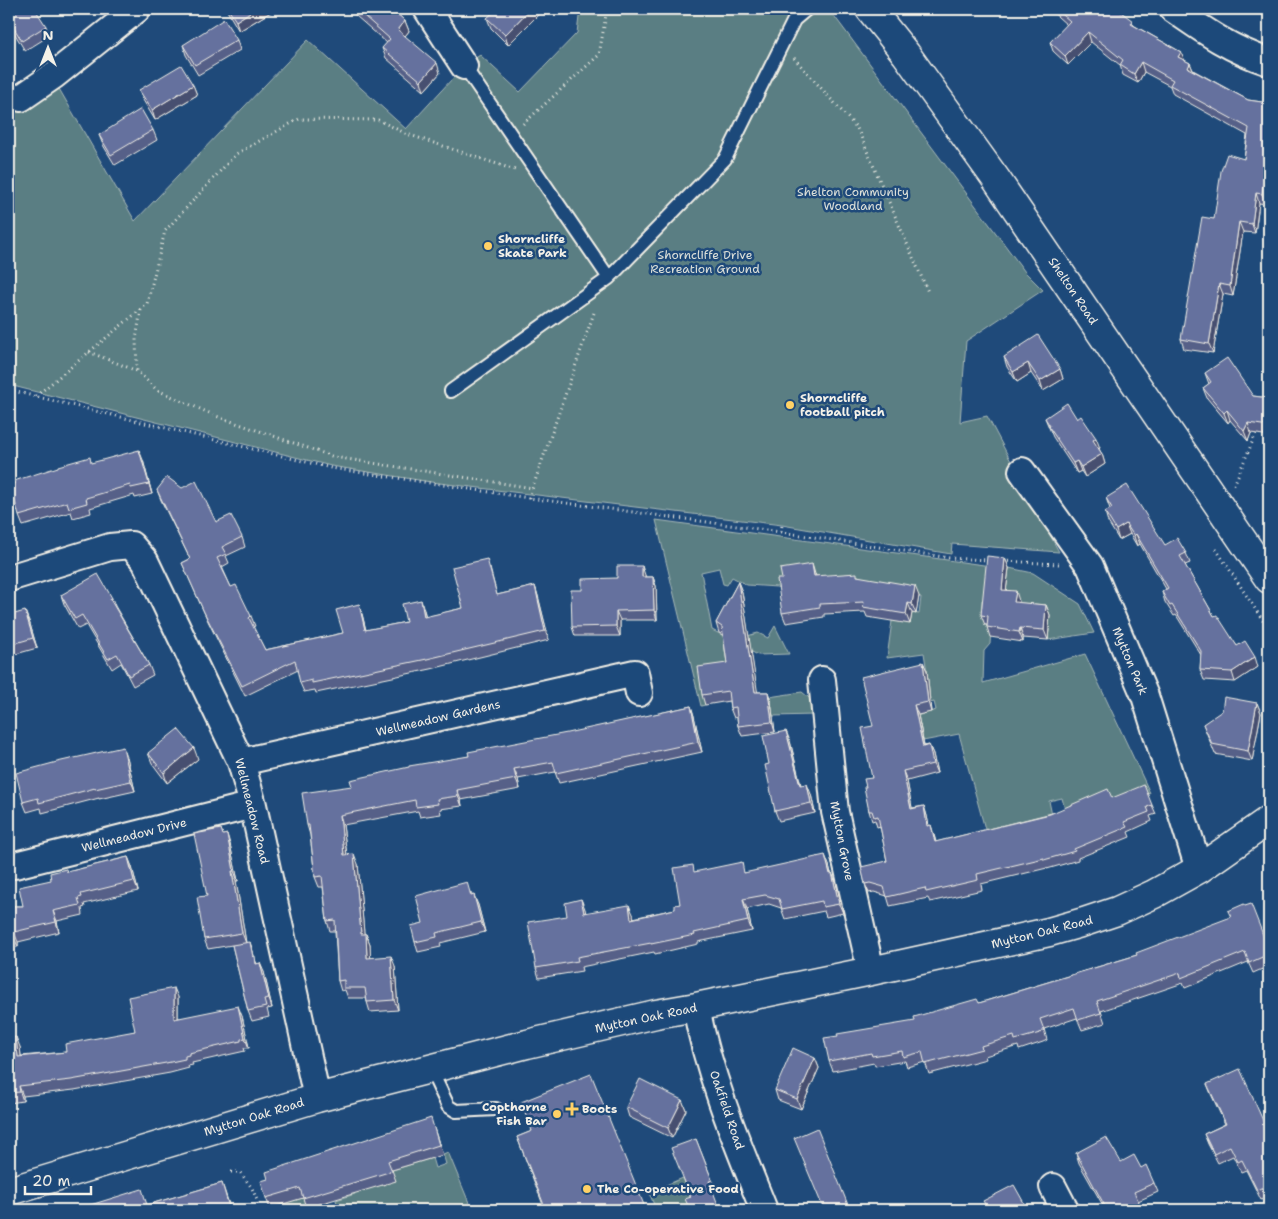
<svg xmlns="http://www.w3.org/2000/svg" width="1278" height="1219" font-family="'Shantell Sans',sans-serif">
<style>
.green{fill:#5a7e83;stroke:#a7b8b6}
.lines{fill:none;stroke-linecap:round;stroke-linejoin:round}
.lane-casing{stroke:#f4f1e8;stroke-width:16}
.street-casing{stroke:#f4f1e8;stroke-width:30}
.secondary-casing{stroke:#f4f1e8;stroke-width:31}
.path{stroke:#f4f1e8;stroke-width:3;stroke-dasharray:1 4;stroke-linecap:butt}
.lane{stroke:#1f4a7a;stroke-width:12}
.street{stroke:#1f4a7a;stroke-width:26}
.secondary{stroke:#1f4a7a;stroke-width:28}
.wall{fill:#576188;stroke:#f4f1e8}
.shaded-wall{fill:#474f6f;stroke:#f4f1e8}
.building{fill:#65719e;stroke:#f4f1e8}
.poi-dot{fill:#ffd166;stroke:#1f4a7a;stroke-width:2}
.labels{text-anchor:middle;dominant-baseline:central;stroke-width:5;stroke-linejoin:round;paint-order:stroke}
.park-label{font-size:12px;fill:#dde0d9;stroke:#1f4a7a}
.poi-label{font-size:12px;font-weight:bold;fill:#f4f1e8;stroke:#1f4a7a;text-anchor:start}
.street-label{font-size:12px;fill:#f4f1e8;stroke:#1f4a7a}
</style>
<rect width="100%" height="100%" fill="#1f4a7a"/>
<filter id="ink" filterUnits="userSpaceOnUse"><feTurbulence type="fractalNoise" baseFrequency=".02" numOctaves="2"/><feDisplacementMap in="SourceGraphic" scale="10" xChannelSelector="R" yChannelSelector="G"/><feConvolveMatrix kernelMatrix="1 2 1 2 8 2 1 2 1" color-interpolation-filters="sRGB"/></filter>
<g filter="url(#ink)">
<path class="green" d="M580 9H829L1025 272 1043 290 966 341 960 422 987 416 1059 552 952 544 951 554 782 525 431 482 331 466 9 385V85L18 94 50 73 135 221 308 40 406 129 464 66 480 55 520 92 577 33Z
M656 520 991 566 987 600H982L981 612 986 613 991 626 990 644 984 651 983 683 1085 654 1150 793 1067 817 1062 798 1049 801 1053 820 988 840 959 734 923 741 920 725 907 719 936 710 934 702 917 706 927 672 924 653 887 658 892 621 912 613 919 614 921 597H819L815 574 781 589 777 587 747 585 732 577 727 585 723 584 719 568 701 572 712 630 742 645 747 636 758 633 768 638 775 626 789 654 758 655 748 650 731 673 703 688 705 705 701 706Z
M1009 568 1033 573 1080 604 1094 633 1048 640 1050 615 1005 600Z
M802 692 813 701 814 715 773 716 769 697Z
M448 1152 472 1210H339L336 1200 355 1194 354 1191 386 1172 432 1158 435 1168 446 1164 443 1154Z
M683 1178 694 1206 690 1210H656L649 1192Z
M315 1195H326L331 1210H267L266 1208 303 1198 307 1208 318 1205Z"/>
<g class="lines">
<g class="lane-casing">
<path id="lane" d="M464 66 609 278
M451 391 609 278 725 159 794 20 807 9
M430 1068 448 1106 456 1111 496 1109"/>
</g>
<g class="street-casing">
<path id="street" d="M427 9 464 66
M1173 9C1206 32 1230 49 1269 62
M21 98 53 76 137 9
M1022 471 1090 566 1145 696 1199 869
M9 578 110 547 131 545 145 561 241 762 253 805 317 1098
M822 680 835 812 871 971
M241 762 635 673 639 693
M15 865 253 805
M696 1007C709 1077 738 1145 764 1210
M1053 1187 1065 1210"/>
</g>
<g class="secondary-casing">
<path id="secondary" d="M870 9 906 54 996 179 1269 579
M9 1191 317 1098 527 1044 656 1014 696 1007 871 971 1049 932 1084 922 1117 911 1154 894 1199 869 1269 820"/>
</g>
<path class="path" d="M794 58 857 128 928 292
M523 124 599 55 607 9
M141 310 136 339 137 371 157 390 216 416 334 457 533 488
M89 352 137 371
M9 390 331 468 529 498 781 532 950 558 989 560
M36 396 147 304 165 231 236 154 299 119 378 120 407 134 515 170
M1234 485 1257 431
M529 498 595 310
M781 532 782 525
M1216 549 1269 630
M1003 561 1059 564
M231 1172H240L252 1188 261 1210"/>
<use href="#lane" class="lane"/>
<use href="#street" class="street"/>
<use href="#secondary" class="secondary"/>
</g>
<path class="wall" d="M9 9 46 26 49 36 25 51 9 24Z
M226 9H274V10L239 31Z
M354 9H392L405 21 409 31 405 36 440 73 424 91 386 58 382 48 387 43 356 16Z
M497 9 508 45 491 28 487 18Z
M1049 9H1117L1135 26 1181 52 1184 60 1190 63 1193 70 1248 100 1269 103V175L1266 204 1259 203 1255 233 1243 232 1233 296 1223 294 1213 353 1184 349 1181 339 1214 219 1244 159 1247 135 1173 94 1170 86 1144 72 1138 83 1123 75 1120 65 1091 42 1068 65 1053 51 1050 42 1067 25Z
M237 40 240 50 198 75 186 55 183 45Z
M193 85 197 95 155 120 143 100 139 90Z
M153 130 157 140 115 165 103 145 99 135Z
M1004 357 1060 369 1063 379 1043 391 1031 373 1017 382 1007 367Z
M1205 373 1253 396 1269 398V436L1251 433 1248 441 1230 420 1228 423 1207 398 1203 388 1209 384Z
M1045 418 1077 419 1100 448 1099 449 1102 454 1105 464 1085 477 1081 471 1077 473 1053 437Z
M143 460 152 494 135 498 134 495 90 508 91 513 73 518 71 512 23 526 19 516 92 463Z
M157 490 242 537 245 547 226 556 229 563 222 567 231 587 251 616 255 626 253 627 265 650 343 633 362 614 366 630 406 622 424 610 426 617 463 608 490 568 497 595 535 586 538 596 549 640 431 669 316 693 315 690 304 692 300 683 298 670 245 696 208 621 186 572 182 563 190 559 161 500Z
M1106 498 1165 545 1186 553 1190 563 1185 565 1214 616 1237 646 1258 667 1235 682 1204 680 1200 670 1201 655 1176 615 1174 616 1165 602 1162 592 1166 589 1140 544 1137 546 1130 534 1119 540 1108 522 1105 512 1110 509Z
M1005 558 1009 568 1006 590 1019 601V603L1046 605 1050 615 1048 640 1023 638V642L990 637 987 627V625H985L981 615Z
M815 574 816 576H858L919 596 916 614 912 613 910 624 867 617 865 612 824 614V617L786 623 782 613Z
M645 575V577H653L656 586 657 620H620V636H575L572 627 582 590 617 578Z
M738 582 742 592 757 692H768L771 702 775 732 742 736 738 726 737 717 734 718 730 708 729 701 705 705 702 695 727 663 723 635 719 633 716 623Z
M61 595 112 598 115 606 149 665 153 675 133 686 121 663 112 669 86 625 78 629 64 604Z
M9 610 12 614 29 621 37 648 9 656Z
M923 662 927 671 931 712 918 715 924 746 929 745 933 754 937 773 907 781 912 808 924 806 927 816 929 826 934 835 936 842 1112 798 1152 805 1156 814 1150 816 1152 821 1128 832 1130 837 1078 858V860L1047 869V868L981 884 982 890 930 902 928 898 890 906 887 896 874 892 869 893 865 884 887 861 880 826 877 827 875 820 872 821 869 811 866 787 872 778 873 726Z
M1257 703 1261 713 1252 761 1215 754 1203 724Z
M691 706 694 716 702 752 559 783 555 772 518 779 520 789 461 800 462 806 440 809 441 814 420 817 418 811 343 825 347 855 358 864 364 934H366L370 944V958L395 966 398 1010 370 1012 367 1002 366 998H348L345 990 341 991 338 981 335 931H330L327 921 323 887H319L315 877 310 835 307 825 352 786 469 756Z
M790 741 801 785 811 794 815 813 779 821 775 811 769 764Z
M148 753 198 759 167 783 152 763Z
M127 757 135 791 99 799V798L42 813 41 808 27 812 23 802Z
M221 829 223 835 230 844 238 881H236L246 943 253 951 254 957 257 964 264 972 272 1008 267 1009 269 1017 252 1021 248 1011 232 945 208 949 204 939 207 896Z
M128 857 132 867 138 891 84 904 85 907 82 908 83 915 57 921 59 932 18 942V947H15L14 951 9 950V906H23L51 880 67 872Z
M829 865 831 873H832L836 883 843 913 826 917 824 911 785 919 781 908 769 904 747 909 752 931 698 942V944L655 954 654 952 581 967 582 971 539 978 536 968 567 916 581 899 586 913 633 914V918L675 909 680 904 696 872 746 873Z
M471 892 472 895 478 905 485 932 440 943 441 947 418 952 415 942 423 923Z
M1269 950V966L1253 973 1248 962 1185 988 1183 983 1101 1011 1105 1023 1082 1030 1077 1018 1044 1029 1047 1040 1043 1042 1019 1050 1018 1046 985 1056 986 1059 929 1074 925 1062 907 1067 905 1061 875 1066 874 1063 833 1071 829 1061 979 1003 1137 955Z
M178 997V1018L242 1016 249 1048H244L245 1051 192 1063 193 1065 188 1066 189 1068 170 1073 74 1090 23 1096V1101L9 1103V1038L20 1047 21 1056 66 1052 135 1031Z
M815 1058 819 1068 801 1109 778 1100 775 1090Z
M1207 1084 1265 1125 1269 1130V1196L1261 1200 1246 1170 1241 1172 1233 1156 1218 1163 1208 1144 1204 1134 1225 1124 1211 1094Z
M682 1100 686 1110 672 1138 629 1117 626 1107Z
M521 1102 646 1210H545L517 1137 532 1131Z
M434 1128 443 1155 392 1170 396 1181 306 1208 303 1198 270 1208 266 1198Z
M696 1139 716 1190 690 1197Z
M1076 1153 1121 1162 1141 1168 1154 1183 1158 1192 1138 1201 1105 1209 1079 1163Z
M222 1183 231 1210H85L147 1205Z"/>
<path class="shaded-wall" d="M255 9H274V10L239 31 236 21Z
M530 9H544L508 45 505 35Z
M1032 9H1037L1034 12Z
M405 21 409 31 402 40 398 30Z
M1088 32 1091 42 1068 65 1065 56Z
M1181 52 1185 61 1178 57Z
M1141 62 1144 72 1138 83 1134 74Z
M437 63 440 73 424 91 421 81Z
M1190 63 1194 73 1188 68Z
M193 85 197 95 155 120 152 110Z
M1266 162 1269 170V175L1266 204 1262 194Z
M1256 193 1259 203 1255 233 1252 224Z
M1239 222 1243 232 1233 296 1230 286Z
M1219 284 1223 294 1213 353 1209 344Z
M1028 363 1031 373 1017 382 1013 372Z
M1060 369 1063 379 1043 391 1040 381Z
M1227 410 1230 420 1228 423 1224 413Z
M1248 423 1251 433 1248 441 1244 431Z
M1096 438 1100 448 1096 450 1093 440Z
M139 450 143 460 152 494 149 484Z
M1102 454 1105 464 1085 477 1081 467Z
M1077 461 1081 471 1077 473 1073 463Z
M1126 524 1130 534 1119 540 1116 530Z
M1136 534 1140 544 1137 546 1134 536Z
M1005 558 1009 568 1005 600 1002 590Z
M812 564 815 574 817 586 814 576Z
M642 566 645 575V587L642 577Z
M653 577 656 586 657 620 654 610Z
M738 582 742 592 759 702 755 692Z
M535 586 538 596 549 640 545 631Z
M915 586 919 596 916 614 912 604Z
M1016 591 1019 601 1018 612 1014 602Z
M421 600 424 610 428 627 424 617Z
M908 603 912 613 910 624 906 614Z
M359 604 362 614 368 640 365 630Z
M1046 605 1050 615 1048 640 1044 630Z
M25 611 29 621 37 648 33 638Z
M616 611 620 620V636L616 626Z
M1020 628 1023 638V642L1019 632Z
M1255 657 1258 667 1235 682 1232 672Z
M923 662 927 671 931 712 928 702Z
M768 692 771 702 775 732 772 722Z
M1257 703 1261 713 1252 761 1248 751Z
M914 705 918 715 926 756 923 747Z
M691 706 694 716 702 752 698 742Z
M786 731 790 741 803 795 800 785Z
M929 745 933 754 937 773 933 764Z
M123 747 127 757 135 791 131 781Z
M194 748 198 759 167 783 164 773Z
M514 769 518 779 520 789 516 779Z
M903 771 907 781 914 818 911 809Z
M807 784 811 794 815 813 811 803Z
M457 790 461 800 462 806 458 796Z
M924 806 927 816 931 836 927 826Z
M340 815 343 825 348 865 344 855Z
M931 825 934 835 938 851 935 842Z
M227 834 230 844 238 881 234 871Z
M354 854 358 864 365 944 361 934Z
M825 855 829 865 833 883 830 874Z
M128 857 132 867 138 891 134 881Z
M232 871 236 881 246 943 242 933Z
M832 873 836 883 843 913 839 904Z
M474 895 478 905 485 932 481 922Z
M581 899 585 909 588 923 584 913Z
M743 899 747 909 752 931 748 921Z
M629 905 633 914 635 928 631 919Z
M53 911 57 921 59 932 56 922Z
M14 932 18 942V947L14 937Z
M366 934 370 944 371 968 367 958Z
M11 937 15 947 14 951 11 941Z
M250 942 253 951 256 966 253 957Z
M391 956 395 966 398 1010 394 1000Z
M260 963 264 972 272 1008 269 999Z
M174 988 178 997V1028L174 1019Z
M238 1006 242 1016 249 1048 245 1038Z
M16 1037 20 1047 22 1066 18 1057Z
M815 1058 819 1068 801 1109 797 1099Z
M19 1086 23 1096V1101L20 1092Z
M682 1100 686 1110 672 1138 668 1128Z"/>
<path class="building" d="M9 9H35L46 26 22 41 9 20Z
M228 9H255L236 21Z
M356 9H392L405 21 398 30 437 63 421 81 382 48 390 39Z
M497 9H530L505 35 487 18Z
M1056 9H1117L1133 21 1131 24 1181 52 1178 57 1190 63 1188 68 1248 100 1269 103V162H1266L1262 194 1256 193 1252 224 1239 222 1230 286 1219 284 1209 344 1181 339 1202 217 1214 219 1221 171 1227 154 1244 159 1249 128 1170 85 1173 80 1141 62 1134 74 1120 65 1123 60 1088 32 1065 56 1050 42 1070 21Z
M224 19 237 40 195 65 183 45Z
M181 65 193 85 152 110 139 90Z
M141 109 153 130 111 155 99 135Z
M1038 335 1060 369 1040 381 1028 363 1013 372 1004 357Z
M1227 358 1253 396 1269 398V426L1248 423 1244 431 1227 410 1224 413 1203 388 1211 382 1205 373Z
M1067 403 1077 419 1081 416 1096 438 1093 440 1102 454 1081 467 1077 461 1073 463 1049 427 1050 426 1045 418Z
M139 450 149 484 131 488 130 485 86 498 87 503 69 508 67 502 19 516 11 487 17 480 58 467V466L90 457 91 463Z
M167 477 182 488 196 481 216 522 231 515 242 537 222 547 226 554 217 558 231 587 236 585 251 616 249 618 265 650 343 633 336 610 359 604 365 630 406 622 402 604 421 600 424 617 463 608 452 567 487 559 497 595 535 586 545 631 427 659 312 683V680L300 683 295 660 242 686 204 612 182 563 190 559 157 490Z
M1127 485 1165 545 1177 538 1186 553 1180 556 1214 616 1217 615 1237 646 1245 641 1255 657 1232 672 1200 670 1201 651 1172 605 1170 606 1162 592 1168 588 1136 534 1134 536 1126 524 1116 530 1105 512 1112 508 1106 498Z
M987 556 1005 558 1002 590 1016 591 1014 602 1046 605 1044 630 1020 628 1019 632 987 627 988 616 981 615Z
M812 564 814 576 857 573V576L915 586 912 604 908 603 906 614 863 607 864 602 820 604V607L782 613 777 579H782L780 569Z
M617 566H642V577H653L654 610 616 611V626L572 627 571 590H582V579L617 578Z
M98 574 112 598 110 599 149 665 129 676 117 654 108 659 82 615 75 619 61 595Z
M738 582 755 692H768L772 722 738 726 736 707 730 708 728 691 702 695 698 667 727 663 722 627 716 623Z
M9 610H10L11 615 25 611 33 638 9 645Z
M923 662 928 702 914 705 923 747 929 745 933 764 903 771 911 809 924 806 927 826 931 825 935 842 1050 814 1108 789 1112 798 1144 785 1152 805 1147 807 1149 812 1124 822 1127 827 1074 849 1075 851 1044 860V858L977 874 978 880 926 892 925 888 887 897 884 887 870 883 865 884 861 867 887 861 878 816 874 817 872 811H869L864 787H866L864 779 872 778 862 728 873 726 861 677Z
M1224 697 1257 703 1248 751 1212 744 1203 724 1222 711Z
M691 706 698 742 556 773 553 762 514 769 516 779 457 790 458 796 437 799 438 804 416 807 415 800 340 815 344 855 354 854 361 934H366L367 958 391 956 394 1000 367 1002 365 988H344V980L338 981 335 920 327 921 322 876 315 877 309 825H307L302 793 352 786 350 780 409 767V766L469 756 468 752 567 733Z
M178 729 194 748 164 773 148 753Z
M786 731 800 785 807 784 811 803 775 811 765 765 769 764 763 736Z
M123 747 131 781 95 789V788L39 803 38 798 23 802 16 773 57 762Z
M221 829 223 835 227 834 234 871H232L242 933 204 939 197 897 207 896 194 834Z
M825 855 830 874 832 873 839 904 823 907 822 901 782 909 779 899 765 895 743 899 748 921 694 933 695 935 651 944V943L577 957 578 961 536 968 528 922 567 916 565 903 581 899 584 913 629 905 631 919 675 909V905L680 904 674 868 693 865 694 872 742 862 744 873Z
M128 857 134 881 81 894 82 897 78 898 80 905 53 911 56 922 14 932V937H11V941L9 940V906H23L19 887 51 880 50 873 66 869 67 872Z
M467 882 471 896 474 895 481 922 436 933 437 937 415 942 411 926 423 923 416 896Z
M1244 904 1245 906 1251 904 1269 950V954L1249 963 1245 952 1181 978 1180 973 1097 1001 1101 1013 1078 1020 1074 1008 1040 1019 1044 1030 1040 1033 1015 1040 1014 1036 981 1046 982 1049 925 1064 922 1052 903 1057 902 1051 872 1056 871 1053 829 1061 824 1038 838 1036 837 1034 915 1021 914 1017 977 999 979 1003 1137 955 1136 953 1231 917 1228 911Z
M250 942 253 957 255 956 256 964 260 963 269 999 264 1000 266 1007 248 1011 232 945Z
M174 988V1019L238 1006 245 1038 241 1039V1041L189 1053V1055L185 1056V1059L166 1063 71 1080 19 1086 20 1092 9 1093V1038L16 1037 18 1057 66 1052 65 1044 135 1031 128 997Z
M793 1048 815 1058 797 1099 775 1090Z
M1240 1069 1265 1125 1267 1124 1269 1130V1184L1257 1190 1242 1160 1238 1162 1230 1146 1214 1154 1204 1134 1226 1124 1207 1084Z
M591 1074 646 1210H546L517 1137 532 1131 521 1102Z
M640 1079 682 1100 668 1128 626 1107Z
M431 1118 439 1145 388 1161 392 1171 303 1198 300 1188 266 1198 261 1181 268 1179 266 1172Z
M817 1128 850 1210H824L794 1138Z
M1106 1137 1121 1162 1134 1155 1141 1168 1146 1165 1154 1183 1134 1192 1143 1210H1104L1103 1209 1106 1208 1076 1153Z
M696 1139 712 1180 709 1181 720 1210H690L685 1199 691 1197 671 1148Z
M222 1183 229 1207 218 1210H85L84 1207 142 1189 147 1205Z
M1014 1185 1028 1210H989L983 1201Z"/>
</g>
<g class="poi-dot">
<circle cx="488" cy="246" r="5"/>
<circle cx="790" cy="405" r="5"/>
<path d="M569.5 1101.5h5v5h5v5h-5v5h-5v-5h-5v-5h5z"/>
<circle cx="557" cy="1114" r="5"/>
<circle cx="587" cy="1189" r="5"/>
</g>
<g class="labels">
<g class="park-label">
<text x="853" y="192">Shelton Community<tspan x="853" dy="14">Woodland</tspan></text>
<text x="705" y="255">Shorncliffe Drive<tspan x="705" dy="14">Recreation Ground</tspan></text>
</g>
<g class="poi-label">
<text x="498" y="239">Shorncliffe<tspan x="498" dy="14">Skate Park</tspan></text>
<text x="800" y="398">Shorncliffe<tspan x="800" dy="14">football pitch</tspan></text>
<text x="547" y="1107" text-anchor="end">Copthorne<tspan x="547" dy="14">Fish Bar</tspan></text>
<text x="582" y="1109">Boots</text>
<text x="597" y="1189">The Co-operative Food</text>
</g>
<g class="street-label">
<text transform="translate(1073 291) rotate(56)">Shelton Road</text>
<text transform="translate(1130 661) rotate(67)">Mytton Park</text>
<text transform="translate(438 718) rotate(-13)">Wellmeadow Gardens</text>
<text transform="translate(252 811) rotate(76)">Wellmeadow Road</text>
<text transform="translate(134 835) rotate(-14)">Wellmeadow Drive</text>
<text transform="translate(842 841) rotate(79)">Mytton Grove</text>
<text transform="translate(1042 932) rotate(-14)">Mytton Oak Road</text>
<text transform="translate(646 1018) rotate(-12)">Mytton Oak Road</text>
<text transform="translate(727 1110) rotate(71)">Oakfield Road</text>
<text transform="translate(254 1117) rotate(-17)">Mytton Oak Road</text>
</g>
</g>
<rect width="1278" height="1219" fill="none" stroke="#1f4a7a" stroke-width="30"/>
<rect x="15" y="15" width="1248" height="1189" fill="none" stroke="#f4f1e8" stroke-width="2" filter="url(#ink)"/>
<g transform="translate(48 48)" stroke="#1f4a7a" stroke-width="4" paint-order="stroke">
<path d="M0-4L9 19L0 12L-9 19Z" fill="#f4f1e8"/>
<text y="-8" font-size="14" font-weight="bold" text-anchor="middle" fill="#f4f1e8">N</text>
</g>
<path d="M25 1186v8h66v-8" fill="none" stroke="#f4f1e8" stroke-width="2.5"/>
<text x="32" y="1186" font-size="15" fill="#f4f1e8" stroke="#1f4a7a" stroke-width="4" paint-order="stroke">20 m</text>
</svg>
